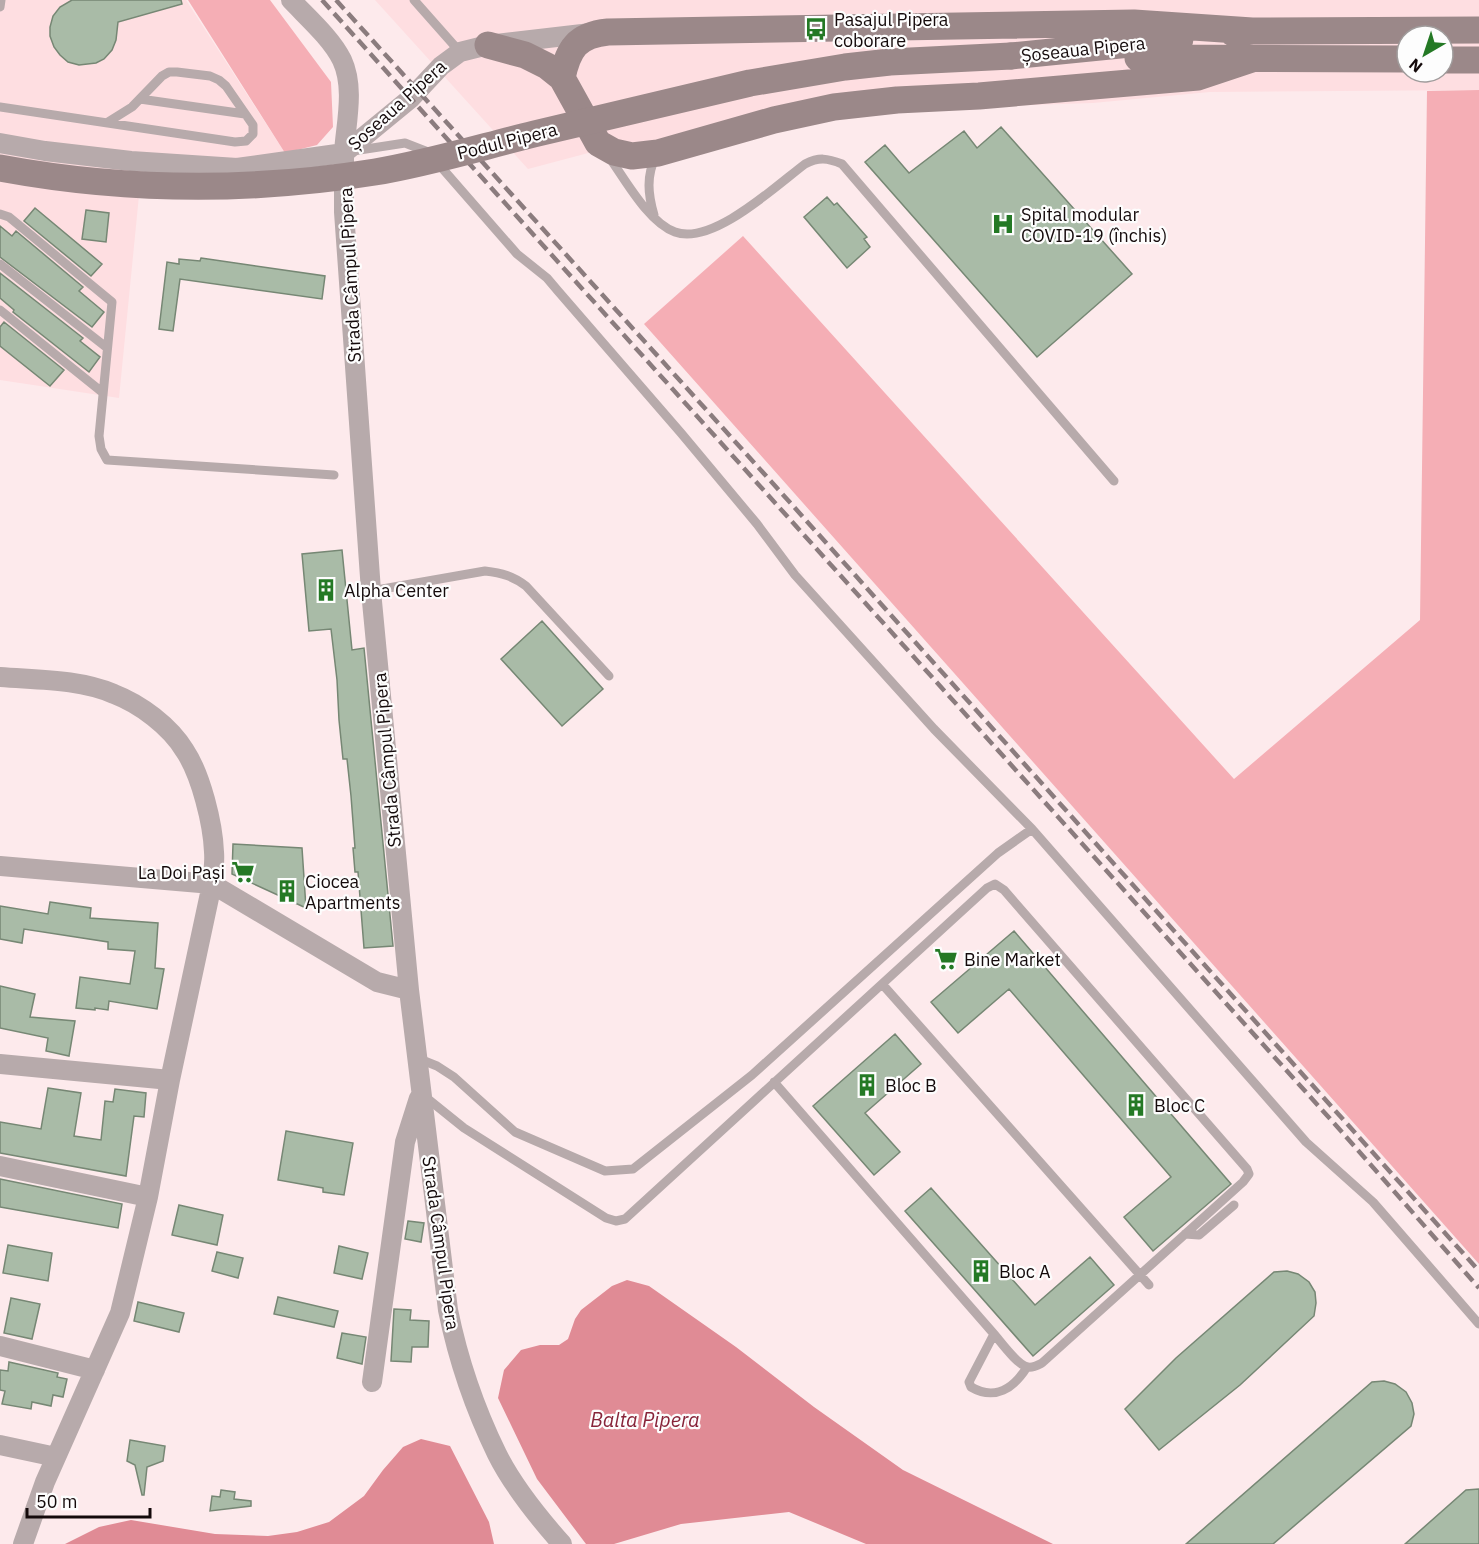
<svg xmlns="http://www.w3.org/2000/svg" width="1479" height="1544" font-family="'IBM Plex Sans',sans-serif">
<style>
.built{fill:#fedee1;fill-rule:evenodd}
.green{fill:#f5aeb5}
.water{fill:#e08b95}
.building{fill:#a9bba7;stroke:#768774;stroke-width:1.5}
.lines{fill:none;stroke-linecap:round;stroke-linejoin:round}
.service{stroke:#b7aaab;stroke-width:9}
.minor{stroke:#b7aaab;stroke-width:20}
.secondary{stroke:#9b8889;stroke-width:27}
.rail{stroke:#8b7c7e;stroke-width:4.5;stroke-dasharray:12 6;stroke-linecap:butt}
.secondary-bridge{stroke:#9b8889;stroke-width:27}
.labels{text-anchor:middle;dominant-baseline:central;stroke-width:4.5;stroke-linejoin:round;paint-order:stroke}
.poi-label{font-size:18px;fill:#140a0b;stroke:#fdfdfd;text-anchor:start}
.street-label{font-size:18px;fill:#140a0b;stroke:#fdfdfd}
.water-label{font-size:20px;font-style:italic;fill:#872439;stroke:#fdfdfd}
</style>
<rect width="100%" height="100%" fill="#fdeaec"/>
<path class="built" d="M0 0H186L285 153 258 161 143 155 119 398 0 380Z
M375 0H1479V90L1210 92 1093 103 911 109 592 152 528 169ZM1407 36H1443V72H1407Z"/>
<path class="green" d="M188 0H270L331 82 333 127 317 145 285 153Z
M1479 90V1264L644 324 743 236 1234 779 1420 620 1427 91Z"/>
<path class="water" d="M627 1280 649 1286 736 1347 814 1407 903 1470 1053 1544H866L789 1512 681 1524 614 1544H586L537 1479 498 1398 504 1370 521 1350 540 1345H559L568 1339 575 1319 581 1310 612 1286Z
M421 1439 450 1446 489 1522 494 1544H65L99 1527 131 1520 215 1534 268 1536 297 1532 329 1522 364 1496 383 1470 403 1447Z"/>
<path class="building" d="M72 0H181L182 4 118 22 116 40 112 50 104 59 96 63 79 65 68 62 60 55 54 47 50 36V27L53 16 60 7Z
M1001 127 1132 274 1037 357 865 162 885 145 909 173 964 131 977 148Z
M827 197 834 205 837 203 867 237 864 239 870 247 847 268 804 217Z
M35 208 102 264 91 276 24 221Z
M86 210 109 213 106 242 82 239Z
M0 226 12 236 16 231 83 287 79 291 104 312 92 327 0 257Z
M201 258 325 276 322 299 180 279 173 331 159 329 167 262 179 264V259L200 261Z
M0 273 83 338 80 341 100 357 89 372 13 312 14 310 0 298Z
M4 322 64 370 50 386 0 346V327Z
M342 550 352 650 364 648 393 946 364 948 358 872H355L353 848H355L351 796 347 759H343L339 720 337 680 331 629 309 631 302 554Z
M542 621 603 689 562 726 501 659Z
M233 844 302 848 306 908 232 874Z
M50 902 91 908 90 918 158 923 155 968 164 969 157 1009 109 1001 108 1010 95 1008V1010L76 1008 80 977 130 984 135 951 108 949V942L24 929 22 943 0 939V906L48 914Z
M1014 931 1231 1184 1153 1251 1124 1217 1171 1177 1009 989 958 1033 931 1002Z
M0 986 35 994 30 1017 75 1021 69 1056 46 1051 48 1038 0 1028Z
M895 1034 921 1064 865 1113 900 1152 874 1175 813 1106Z
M48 1088 81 1093 74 1136 101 1140 105 1101 113 1102 115 1089 146 1093 144 1117 134 1116 126 1176 0 1153V1122L41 1129Z
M286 1131 353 1143 344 1195 323 1192V1188L278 1180Z
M0 1179 122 1204 118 1228 0 1207Z
M931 1188 1035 1305 1090 1257 1114 1285 1033 1356 905 1211Z
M179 1205 223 1215 217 1245 172 1235Z
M408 1221 424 1223 421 1242 405 1239Z
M8 1245 52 1253 48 1281 3 1273Z
M339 1246 368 1253 362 1279 334 1273Z
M217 1252 243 1258 238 1278 212 1271Z
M1287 1271 1298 1274 1309 1282 1315 1292 1316 1303 1314 1316 1240 1385 1159 1450 1125 1409 1176 1358 1274 1272Z
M278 1297 338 1311 334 1327 274 1314Z
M11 1298 40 1304 32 1339 4 1333Z
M138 1302 184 1313 179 1332 134 1321Z
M394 1309 411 1310 410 1320 429 1321 428 1347H412L411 1362 391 1361Z
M342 1333 366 1337 362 1364 337 1358Z
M9 1362 58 1373 57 1377 67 1379 63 1397 53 1395 51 1406 32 1402 31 1409 2 1404 5 1391 0 1390V1370L8 1371Z
M1384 1381 1395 1384 1406 1392 1412 1403 1414 1414 1411 1426 1273 1544H1186L1372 1382Z
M130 1440 165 1446 163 1461 147 1467 144 1495H142L135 1465 127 1461Z
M1479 1489V1544H1405L1466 1490Z
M221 1490 235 1492 234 1499 251 1501V1506L210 1511 212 1496 220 1497Z"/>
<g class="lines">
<path class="service" d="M414 0 460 52
M0 7 1 0
M140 99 245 114
M0 107 235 142 246 141 253 134V125L226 86 219 80 210 76 177 72H169L162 76 132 107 108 122
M353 151 405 143 428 152 517 254 547 278 558 291 681 433 757 524 795 575 934 729 1032 829 1306 1142 1373 1202 1479 1324
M609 157C625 179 648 222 675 232 712 246 777 185 805 164 819 157 827 158 842 164L1114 481
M0 214 9 217 112 302 99 436 101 449 107 460 334 475
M654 215C648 194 646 176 656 156
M0 264 106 347
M0 310 102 392
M371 591 485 571C502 573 513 576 526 586L609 676
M883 985 1149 1285
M417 1058 437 1066 454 1077 515 1132 605 1171 633 1169 752 1075 998 853 1032 829
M423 1095 464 1128 606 1218 616 1221 625 1219C745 1108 867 999 987 888L995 884 1004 890 1247 1169 1249 1174 1243 1182 1042 1363C1038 1365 1033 1368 1028 1367 1018 1366 1001 1342 994 1334L774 1082
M1185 1234 1199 1235 1234 1205
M994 1334 969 1382 971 1387C995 1401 1014 1388 1027 1367"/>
<path class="minor" d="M291 0C308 18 331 38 342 60 355 88 346 123 344 152 344 172 344 192 344 212L371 591 409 990 448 1310C458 1359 475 1409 497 1454 513 1486 538 1517 562 1544
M0 143 45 151 131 161 237 168 344 153 411 98 441 66 460 52 488 45 591 33
M0 677C37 680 79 679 114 694 140 704 170 726 185 751 201 775 213 824 214 852 215 863 213 874 212 884L170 1080 148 1197 120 1313 45 1482 23 1544
M0 866 212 884 377 982 409 990
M0 1064 170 1080
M0 1166 148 1197
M0 1346 95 1370
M372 1382 405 1142 419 1098
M0 1445 56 1457"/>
<path class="secondary" d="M1233 33 1252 31 1479 30
M488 45 525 55 547 66 562 78 598 143 614 152 632 156 658 153 774 120 834 107 897 100 979 96 1198 77 1252 59
M1011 56 1180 39
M1138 58 1407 59
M1443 60H1479
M562 78C568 49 577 35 608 32L1134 23 1252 31"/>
<path class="rail" d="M322 0 1341 1131 1479 1288
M336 0 777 488 1479 1271"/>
<path class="secondary-bridge" d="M0 168C124 191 251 192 375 172 429 163 481 147 534 134 606 117 678 100 750 83L845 67 890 62 1011 56"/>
</g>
<defs>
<g id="bus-bare" transform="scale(1.8)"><path d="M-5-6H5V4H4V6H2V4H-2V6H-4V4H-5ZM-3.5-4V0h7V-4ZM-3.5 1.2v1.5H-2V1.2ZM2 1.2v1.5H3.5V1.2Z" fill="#247925" stroke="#fdfdfd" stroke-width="2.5" paint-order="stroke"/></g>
<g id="hospital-bare" transform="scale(1.8)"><path d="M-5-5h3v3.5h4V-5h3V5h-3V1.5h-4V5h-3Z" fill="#247925" stroke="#fdfdfd" stroke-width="2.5" paint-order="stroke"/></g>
<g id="building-bare" transform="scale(1.8)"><path d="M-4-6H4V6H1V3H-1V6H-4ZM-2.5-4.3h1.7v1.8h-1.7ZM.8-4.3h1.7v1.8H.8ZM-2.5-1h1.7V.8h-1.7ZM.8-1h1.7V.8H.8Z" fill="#247925" stroke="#fdfdfd" stroke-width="2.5" paint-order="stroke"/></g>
<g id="supermarket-bare" transform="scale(1.8)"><path d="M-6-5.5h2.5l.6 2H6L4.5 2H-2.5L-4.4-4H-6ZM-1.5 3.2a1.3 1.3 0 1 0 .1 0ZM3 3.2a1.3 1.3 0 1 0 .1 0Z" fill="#247925" stroke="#fdfdfd" stroke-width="2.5" paint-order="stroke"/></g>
</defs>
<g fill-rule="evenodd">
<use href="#bus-bare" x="816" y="29"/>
<use href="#hospital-bare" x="1003" y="224"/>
<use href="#building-bare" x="326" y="590"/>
<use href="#supermarket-bare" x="243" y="872"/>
<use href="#building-bare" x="287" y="891"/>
<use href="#supermarket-bare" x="946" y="959"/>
<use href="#building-bare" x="867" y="1085"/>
<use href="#building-bare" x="1136" y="1105"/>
<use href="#building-bare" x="981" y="1271"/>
</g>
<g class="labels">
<g class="poi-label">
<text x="834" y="19">Pasajul Pipera<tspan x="834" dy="21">coborare</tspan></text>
<text x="1021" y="214">Spital modular<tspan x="1021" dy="21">COVID-19 (închis)</tspan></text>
<text x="344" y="590">Alpha Center</text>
<text x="225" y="872" text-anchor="end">La Doi Pași</text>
<text x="305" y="881">Ciocea<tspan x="305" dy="21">Apartments</tspan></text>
<text x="964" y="959">Bine Market</text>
<text x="885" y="1085">Bloc B</text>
<text x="1154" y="1105">Bloc C</text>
<text x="999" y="1271">Bloc A</text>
</g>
<g class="street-label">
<text transform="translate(1083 49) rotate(-6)">Șoseaua Pipera</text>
<text transform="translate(397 105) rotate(-42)">Șoseaua Pipera</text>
<text transform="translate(507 141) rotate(-14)">Podul Pipera</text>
<text transform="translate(350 275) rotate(-93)">Strada Câmpul Pipera</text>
<text transform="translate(387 760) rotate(-95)">Strada Câmpul Pipera</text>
<text transform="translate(441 1243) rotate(82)">Strada Câmpul Pipera</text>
</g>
<g class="water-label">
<text x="645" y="1419">Balta Pipera</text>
</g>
</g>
<g transform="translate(1425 54) rotate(219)"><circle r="28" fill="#fdfdfd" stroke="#a09c9c" stroke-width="1.5"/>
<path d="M0-4.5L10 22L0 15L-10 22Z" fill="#247925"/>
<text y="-9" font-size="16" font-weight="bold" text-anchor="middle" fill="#140a0b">N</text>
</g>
<path d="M27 1508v9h123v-9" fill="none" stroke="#140a0b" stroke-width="3"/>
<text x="36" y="1508" font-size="18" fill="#140a0b" stroke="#fdfdfd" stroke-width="4.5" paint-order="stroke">50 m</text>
</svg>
